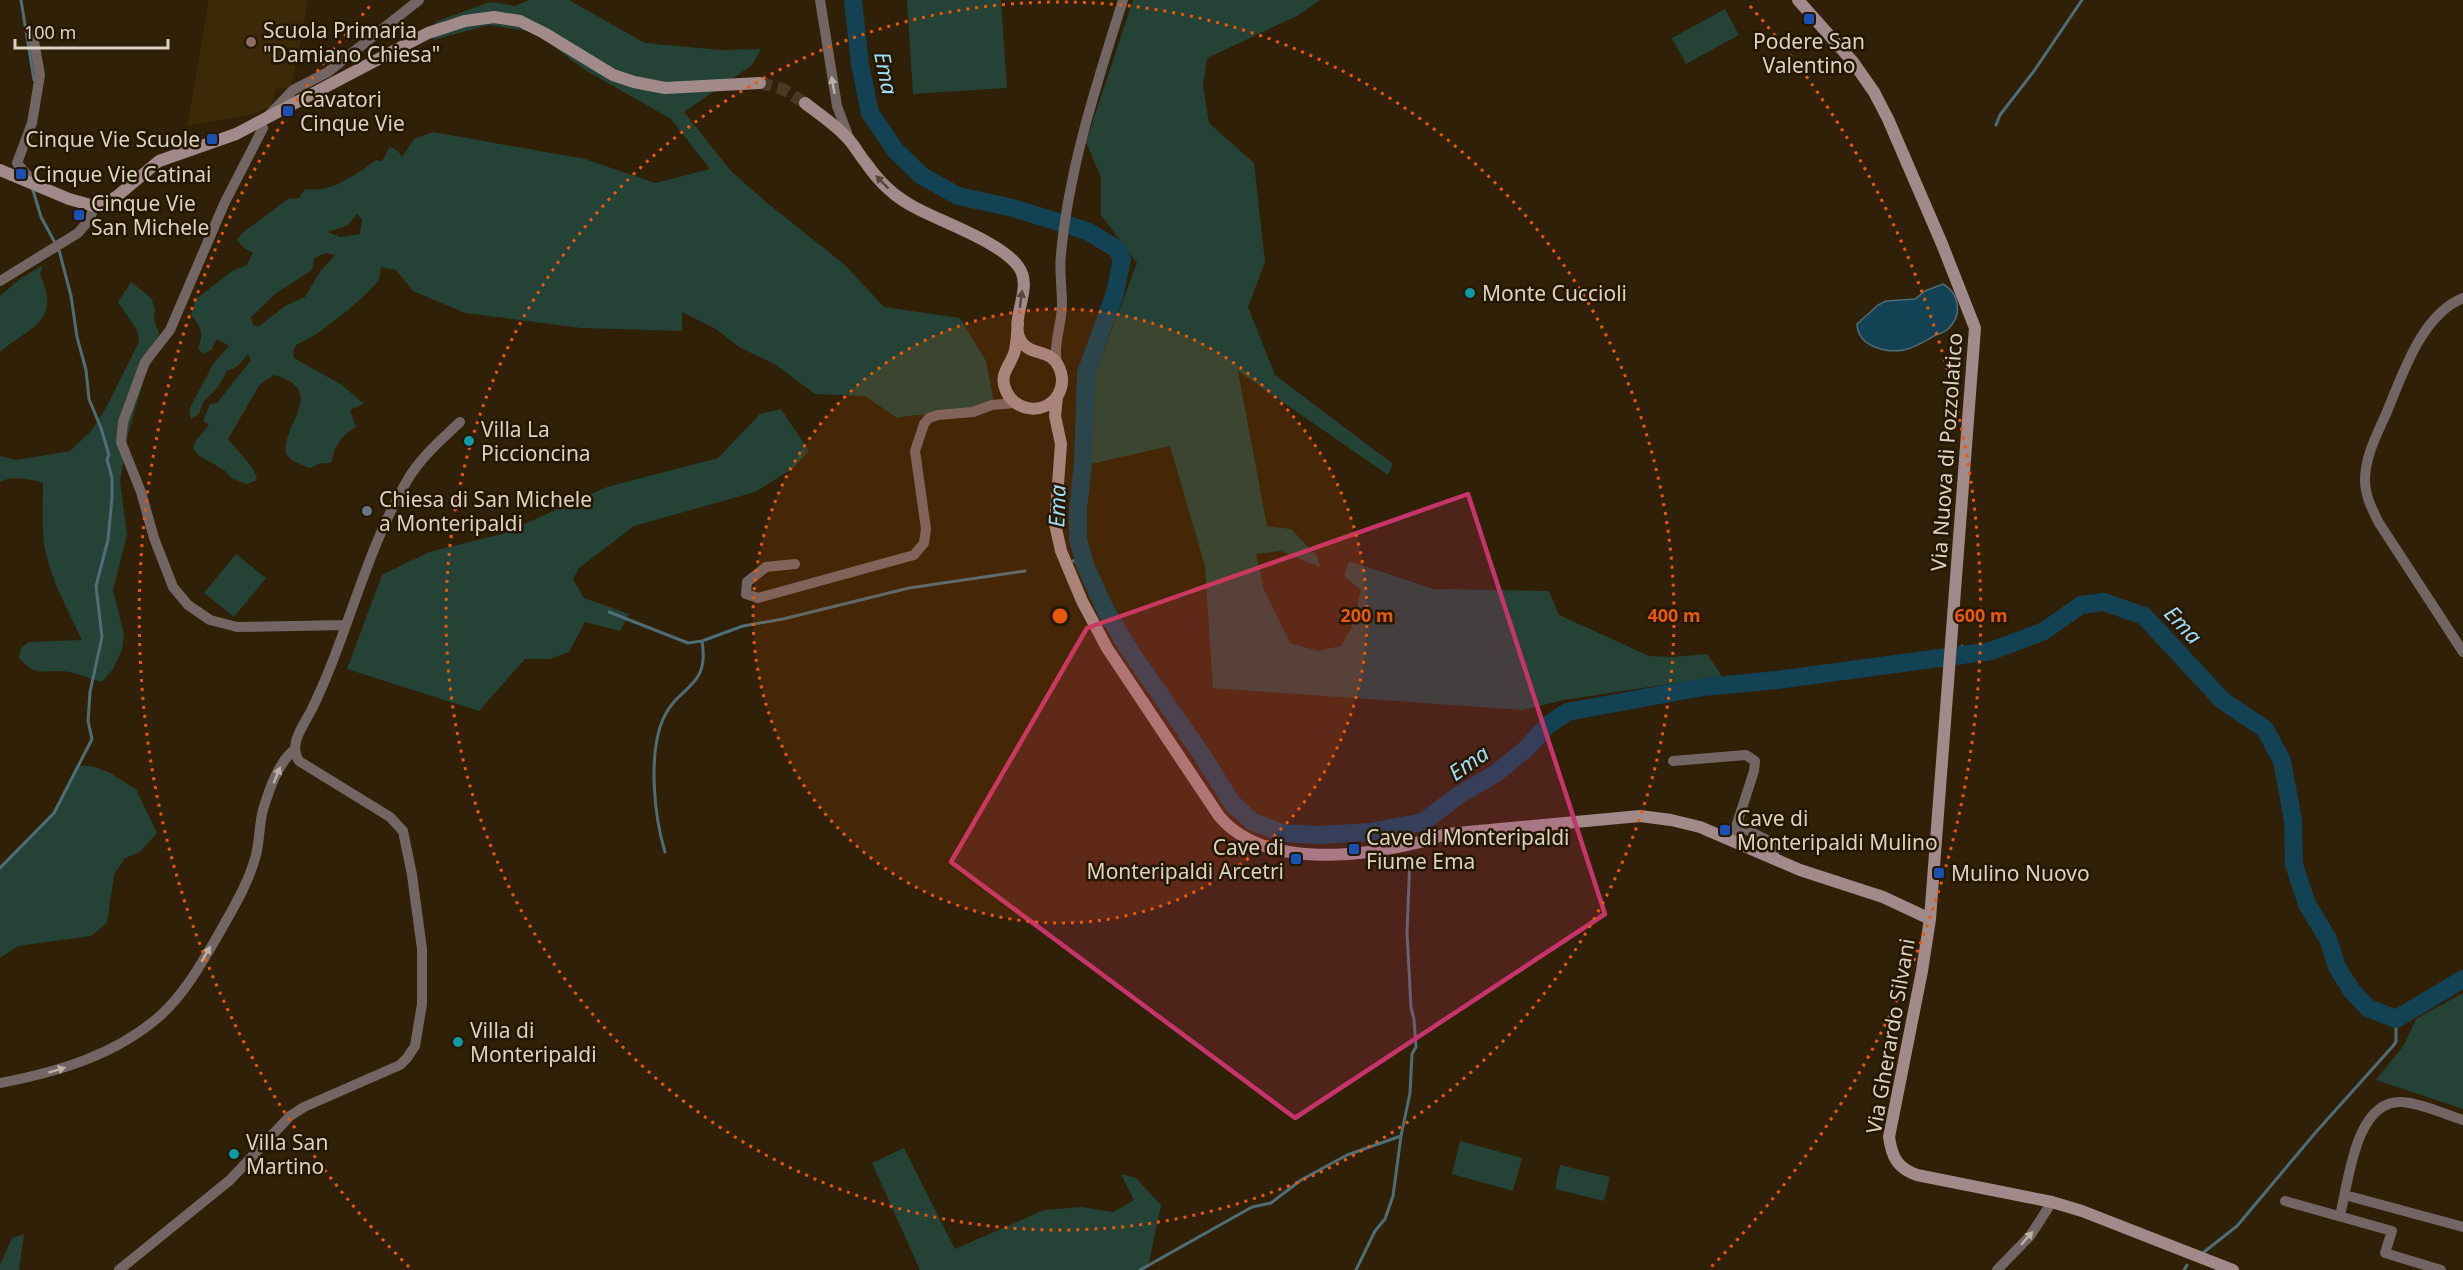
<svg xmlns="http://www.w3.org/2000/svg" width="2463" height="1270" font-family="'Noto Sans',sans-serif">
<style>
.built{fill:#3b2907}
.green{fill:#244235;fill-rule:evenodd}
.water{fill:#134255;stroke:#4f6d76;stroke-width:1.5}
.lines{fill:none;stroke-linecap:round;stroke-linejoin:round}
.stream{stroke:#4f6d76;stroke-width:3}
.river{stroke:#134255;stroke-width:18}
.secondary-tunnel{stroke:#493b23;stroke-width:12;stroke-dasharray:12 6;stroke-linecap:butt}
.street{stroke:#746565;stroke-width:10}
.secondary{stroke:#a28a8b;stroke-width:12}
.oneway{fill:#bcb1a7}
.oneway2{fill:#574538}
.marked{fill:#c6346b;fill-opacity:0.2;stroke:#c6346b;stroke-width:4.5;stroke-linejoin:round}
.ring{fill:none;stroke:#e8590c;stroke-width:3;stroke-dasharray:3 6}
.transit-dot{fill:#1a4fb4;stroke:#251701;stroke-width:2}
.education-dot{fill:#8d6e63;stroke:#251701;stroke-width:2}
.culture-dot{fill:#0f9aa8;stroke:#251701;stroke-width:2}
.worship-dot{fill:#6b7280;stroke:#251701;stroke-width:2}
.labels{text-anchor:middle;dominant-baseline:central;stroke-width:5;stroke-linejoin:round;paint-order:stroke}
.poi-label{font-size:21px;fill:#dbd2c3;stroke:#251701;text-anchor:start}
.street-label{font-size:21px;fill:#dbd2c3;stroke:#251701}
.water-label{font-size:22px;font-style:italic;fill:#a1dcf8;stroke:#251701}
.centre{fill:#e8590c;stroke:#251701;stroke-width:3}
.ring-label{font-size:18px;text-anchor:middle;font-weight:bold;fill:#e8590c;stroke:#251701;stroke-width:5;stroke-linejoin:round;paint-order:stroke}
</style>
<rect width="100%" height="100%" fill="#2f2007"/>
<path class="built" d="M209 0H308L292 84 287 89 276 88 271 107 250 115 187 126Z"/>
<path class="green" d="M529 0H569L645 43 721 50 761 49 752 65 684 112 731 171 766 202 845 265 884 307 960 318 986 361 994 402C967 418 928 411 897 418L865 396 815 394 776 365 739 347 716 329 682 312V331L581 328 465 313 413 291 396 270 381 267 379 280 367 293 347 311 315 335 296 345 293 351 294 358 342 385 364 404 350 410 356 427C341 435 335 446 331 463H322L309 468 293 461 286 454C281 424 329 390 274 375L260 384 228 439 252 467 257 477 255 481 247 484 233 479 224 470 198 455 193 448 196 440 209 425 203 421 210 404 217 403 251 360 248 354 237 367 227 371 218 387 203 402 199 414 191 419 189 410 213 364 229 346 217 339 211 350 203 354 198 348C204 334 201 326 191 315L196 299 232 271 247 265 253 253 244 248 237 240 242 233 288 199 299 198 305 189C330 194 356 174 376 160L382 161 390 147 398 151 402 157 414 139 433 132 585 159 655 183 710 169 671 119 585 70 534 32 489 25 433 40 435 22 490 2 515 6ZM357 214 362 219 360 234 340 237 328 232 348 225ZM326 253 335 255 320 272 305 297 285 306 258 327 253 325 251 317 275 294 312 270 314 258Z
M907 0H1001L1007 88 913 94Z
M1133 0H1320L1297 16 1207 58 1203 86 1209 123 1254 163 1265 262 1248 307 1275 375 1393 464 1388 475 1238 371 1267 526 1291 529 1317 556 1320 567 1281 551 1256 554 1264 590 1290 643 1318 651 1341 646 1352 627 1361 590 1344 576 1349 561 1433 589 1549 591 1559 615 1649 656 1673 657 1707 654 1722 676 1564 700 1522 710 1213 688 1205 566 1170 446 1091 464 1090 387 1137 263 1101 215V178L1086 142Z
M1725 9 1739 35 1686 64 1672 38Z
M43 265 40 274C61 323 32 325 0 352V296L20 279Z
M131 282 151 298 155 309 154 320 159 333 156 355 146 372 128 434 120 481 127 535 113 590 124 634 122 650 113 669 102 682C90 679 80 674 69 672 44 668 39 680 19 658L21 648 29 642 82 640C68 610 51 580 45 549 41 527 43 505 43 483 30 479 13 475 0 482V456L17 460 70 451 92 430 107 406 139 342 137 330 118 302Z
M781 409 809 451 792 469 755 492 634 526 579 568 573 579 584 598 629 614 620 631 585 622 569 652 550 659H525L479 711 347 669 382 575 429 552 502 534 607 487 718 458 760 414Z
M236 554 266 578 234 617 204 593Z
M79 765 95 767 110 773 136 789 157 833 140 852 125 858 114 875 107 923 91 936 18 946 0 958V868L54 813Z
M2463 993V1109L2376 1080 2404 1045 2416 1019Z
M1460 1141 1522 1158 1513 1191 1452 1174Z
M904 1148 955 1249 1044 1210 1081 1207 1113 1212 1134 1200 1121 1174 1136 1178 1161 1205 1149 1262 1142 1270H920L872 1163Z
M1560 1165 1610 1177 1604 1201 1555 1189Z
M24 1234 19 1270H0V1265L12 1238Z"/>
<path class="water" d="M1943 284C1960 294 1963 316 1947 330 1943 333 1938 334 1934 336 1925 341 1915 348 1904 350 1886 353 1858 347 1857 324L1878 305 1886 301 1915 299 1925 291Z"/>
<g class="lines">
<path class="stream" d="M21 0 34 80
M1996 125 2000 115 2034 71 2082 0
M1073 561 1084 559
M609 612 688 643 702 641 743 626 783 619 909 588 1025 571
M1961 655 1962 646
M1403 826 1407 837
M665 852C654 816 648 754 663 719 678 685 710 689 702 641
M0 868 54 813 92 739 88 721 90 692 102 637 96 586 108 540 112 498V478L107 459 109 455 101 428 89 399 86 370 77 337 71 296 59 250 41 217 32 187
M2204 1252 2237 1226 2316 1132 2393 1046 2396 1042V1019
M1140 1270 1252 1207 1271 1203 1301 1180 1347 1155 1401 1136
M1356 1270 1375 1231 1385 1219 1393 1196 1401 1136 1410 1093 1412 1054 1416 1047 1414 1019 1411 1008 1407 932 1410 857
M2184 1270 2187 1265"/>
<path class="river" d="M853 0 860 64 870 113 896 151 922 176 958 196 1013 208 1087 231 1117 249 1122 259 1115 293 1086 373 1083 464 1078 509V538L1085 565 1106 611 1130 651 1202 755 1232 803 1253 822 1282 833 1318 835 1370 832 1423 822 1459 795 1495 774 1526 749 1548 725 1567 712 1703 687 1777 680 1991 651 2044 631 2081 605 2104 602 2144 616 2223 701 2265 729 2282 761 2293 820 2294 865 2307 904 2328 939 2337 967 2352 991 2368 1008 2396 1019 2463 979"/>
<path class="secondary-tunnel" d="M760 83 783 89 805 103"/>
<path class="street" d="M820 0 837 106 849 138
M33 36 40 75 32 123 17 163 34 183
M270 114 293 90 328 72 419 0
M260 122 263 128 224 204 170 330 145 362 123 422 121 442 141 492 154 538 173 587 188 605 210 620 237 627 346 625
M0 281 78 233 90 219 94 206
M2463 298C2421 315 2402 376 2386 414 2377 434 2365 457 2365 480 2365 496 2372 509 2379 523L2463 652
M1057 363C1053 342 1062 325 1062 304 1062 288 1059 270 1061 254 1069 167 1097 83 1123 0
M795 564 766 567 747 582 746 594 758 598 914 555 924 543 926 529 915 451 924 424 929 418 938 415 973 412 992 405 1015 403
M1673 761 1746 755 1755 761 1754 771 1732 839
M1737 825 1773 843 1775 859
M0 1083C58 1072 116 1055 161 1015 185 993 201 964 217 937 232 910 248 885 256 855 260 840 259 824 263 810 269 790 278 763 294 750
M2345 1195 2463 1227
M2285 1201 2392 1231 2385 1253 2441 1270
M2340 1215C2349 1181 2355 1101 2401 1102 2421 1103 2444 1114 2463 1120
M119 1270 230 1180 290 1116 304 1107 400 1065 407 1058 415 1046 422 1004V949L412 875 403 831 390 817 299 761C288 745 303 726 311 711 348 636 365 551 408 479 421 457 442 439 460 422
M1997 1270 2030 1236 2052 1202"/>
<path class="secondary" d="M1798 0 1853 62 1874 92 1888 119 1942 244 1975 328 1930 919 1922 971 1889 1137C1892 1157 1897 1168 1917 1175L2052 1202 2082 1211 2233 1270
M805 103C820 115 838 126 850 141 856 148 860 156 866 163 879 182 896 198 916 208 944 223 1000 242 1018 266 1035 288 1008 319 1021 341 1031 358 1054 346 1061 373 1063 380 1062 388 1058 395 1045 416 1013 412 1005 388 999 373 1012 364 1015 350 1017 341 1017 332 1018 323
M0 170 69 199 94 206H101L116 197 159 161 236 134 428 33 465 21 494 17 520 21 544 33 613 75 634 82 665 88 760 83
M1057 397 1055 416 1061 444 1055 524 1061 551 1082 601 1107 648 1219 816C1263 869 1360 857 1420 842 1429 840 1438 836 1447 834L1640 816 1671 820 1700 827 1800 870 1883 897 1930 919"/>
</g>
<defs><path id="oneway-solid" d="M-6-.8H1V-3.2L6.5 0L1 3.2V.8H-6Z" transform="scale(1.5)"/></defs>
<g class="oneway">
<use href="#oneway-solid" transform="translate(833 85) rotate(-100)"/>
<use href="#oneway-solid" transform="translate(277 775) rotate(-68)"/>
<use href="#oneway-solid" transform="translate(206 954) rotate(-60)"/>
<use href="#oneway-solid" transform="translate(57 1070) rotate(-17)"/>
<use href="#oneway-solid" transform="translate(2027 1238) rotate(-49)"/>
</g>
<g class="oneway2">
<use href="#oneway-solid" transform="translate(882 182) rotate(-135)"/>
<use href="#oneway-solid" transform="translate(1021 299) rotate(-82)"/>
</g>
<path class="marked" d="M1468 494 1605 914 1295 1118 951 862 1087 628Z"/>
<circle cx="1060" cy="616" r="307" fill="#e8590c" fill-opacity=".12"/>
<g class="ring">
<circle cx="1060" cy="616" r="307"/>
<circle cx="1060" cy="616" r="614"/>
<path d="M409 1267A921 921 0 0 1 370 6M1750 6A921 921 0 0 1 1711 1267"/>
</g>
<g class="transit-dot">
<rect x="1803" y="13" width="12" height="12" rx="3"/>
<rect x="282" y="105" width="12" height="12" rx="3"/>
<rect x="206" y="133" width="12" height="12" rx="3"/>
<rect x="15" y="168" width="12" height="12" rx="3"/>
<rect x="73" y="209" width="12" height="12" rx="3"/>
<rect x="1719" y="824" width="12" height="12" rx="3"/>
<rect x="1348" y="843" width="12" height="12" rx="3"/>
<rect x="1290" y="853" width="12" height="12" rx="3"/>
<rect x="1933" y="867" width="12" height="12" rx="3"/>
</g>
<circle class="education-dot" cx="251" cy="42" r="6"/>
<g class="culture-dot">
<circle cx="1470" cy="293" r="6"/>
<circle cx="469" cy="441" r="6"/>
<circle cx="458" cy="1042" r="6"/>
<circle cx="234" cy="1154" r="6"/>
</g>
<circle class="worship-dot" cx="367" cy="511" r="6"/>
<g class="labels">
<g class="poi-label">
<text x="263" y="30">Scuola Primaria<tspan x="263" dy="24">"Damiano Chiesa"</tspan></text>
<text x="1809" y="41" text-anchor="middle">Podere San<tspan x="1809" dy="24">Valentino</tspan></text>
<text x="300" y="99">Cavatori<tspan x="300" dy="24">Cinque Vie</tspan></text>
<text x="200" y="139" text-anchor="end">Cinque Vie Scuole</text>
<text x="33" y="174">Cinque Vie Catinai</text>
<text x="91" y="203">Cinque Vie<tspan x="91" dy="24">San Michele</tspan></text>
<text x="1482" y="293">Monte Cuccioli</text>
<text x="481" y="429">Villa La<tspan x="481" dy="24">Piccioncina</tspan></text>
<text x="379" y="499">Chiesa di San Michele<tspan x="379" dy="24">a Monteripaldi</tspan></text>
<text x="1737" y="818">Cave di<tspan x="1737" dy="24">Monteripaldi Mulino</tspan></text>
<text x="1366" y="837">Cave di Monteripaldi<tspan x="1366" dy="24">Fiume Ema</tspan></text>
<text x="1284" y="847" text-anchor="end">Cave di<tspan x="1284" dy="24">Monteripaldi Arcetri</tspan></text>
<text x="1951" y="873">Mulino Nuovo</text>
<text x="470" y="1030">Villa di<tspan x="470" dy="24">Monteripaldi</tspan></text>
<text x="246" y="1142">Villa San<tspan x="246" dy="24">Martino</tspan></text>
</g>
<g class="street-label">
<text transform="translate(1946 452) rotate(-86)">Via Nuova di Pozzolatico</text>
<text transform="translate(1890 1036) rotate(-80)">Via Gherardo Silvani</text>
</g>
<g class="water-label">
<text transform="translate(887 73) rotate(79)">Ema</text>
<text transform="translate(1056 506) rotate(-88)">Ema</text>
<text transform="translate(2184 624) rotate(47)">Ema</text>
<text transform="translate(1468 762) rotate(-35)">Ema</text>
</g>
</g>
<circle cx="1060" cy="616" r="9" class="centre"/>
<g class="ring-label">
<text x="1367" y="622">200 m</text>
<text x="1674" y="622">400 m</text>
<text x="1981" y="622">600 m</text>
</g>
<path d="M15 39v9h153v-9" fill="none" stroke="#dbd2c3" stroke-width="3"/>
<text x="24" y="39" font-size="18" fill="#dbd2c3" stroke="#251701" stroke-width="4.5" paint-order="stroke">100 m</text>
</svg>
